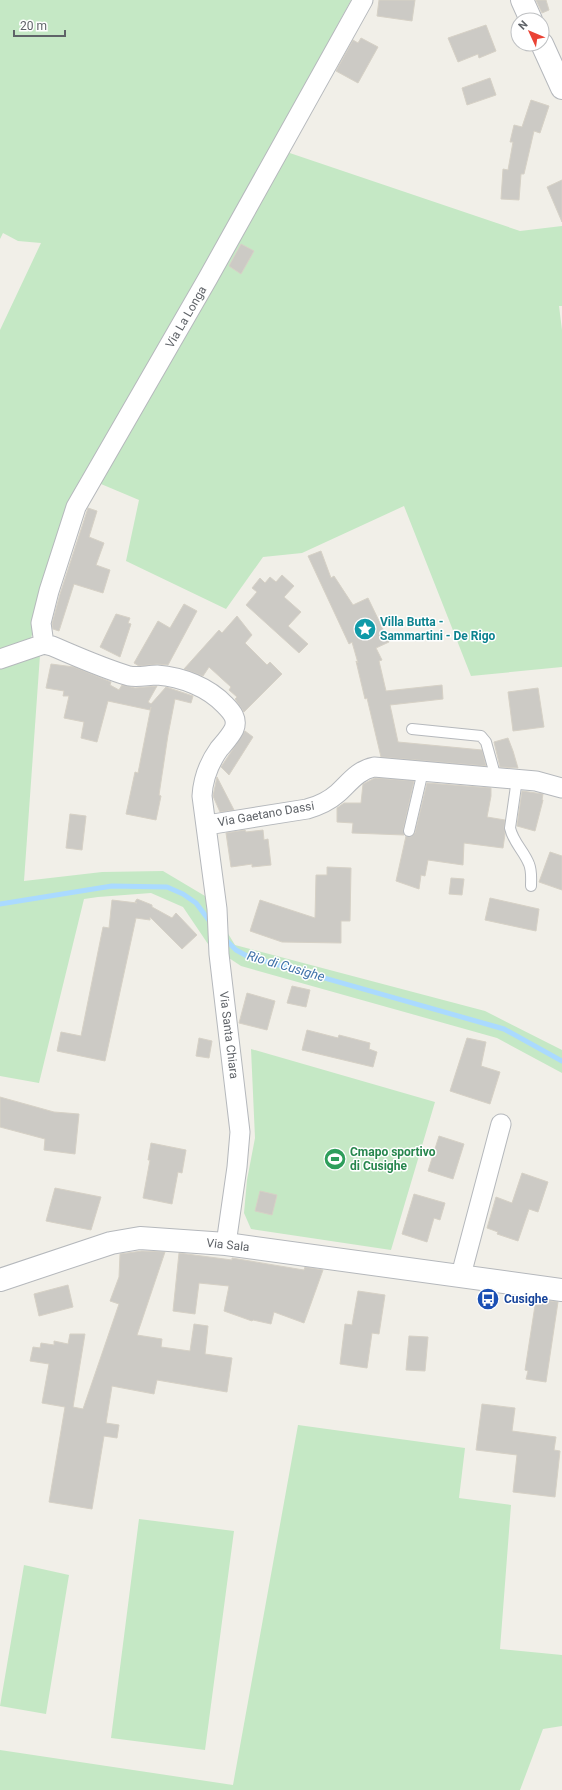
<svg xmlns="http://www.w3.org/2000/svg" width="562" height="1790" font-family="Roboto,sans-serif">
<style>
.green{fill:#c5e8c5}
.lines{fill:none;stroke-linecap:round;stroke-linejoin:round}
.stream{stroke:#aadaff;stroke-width:5}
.building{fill:#cccac5;stroke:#d6d1c6}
.service-casing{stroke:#b5b8bc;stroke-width:12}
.minor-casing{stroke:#b5b8bc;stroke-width:21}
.tertiary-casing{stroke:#b5b8bc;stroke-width:24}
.service{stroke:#fff;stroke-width:10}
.minor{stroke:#fff;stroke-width:19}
.tertiary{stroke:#fff;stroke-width:22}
.labels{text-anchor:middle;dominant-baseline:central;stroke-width:3;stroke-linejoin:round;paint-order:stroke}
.street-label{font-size:12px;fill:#5f6368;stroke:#fff}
.culture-label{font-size:12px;font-weight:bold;fill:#0d838f;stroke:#fff;text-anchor:start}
.leisure-label{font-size:12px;font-weight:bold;fill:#27864d;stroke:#fff;text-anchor:start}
.transit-label{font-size:12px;font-weight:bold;fill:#164399;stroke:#fff;text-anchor:start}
.water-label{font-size:13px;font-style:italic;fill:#4174aa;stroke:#fff}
</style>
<rect width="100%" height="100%" fill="#f1efe8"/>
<path class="green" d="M0 0H351L272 147 520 231 562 226V306H559L562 330V667L471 676 404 506 302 553 263 557 226 609 126 561 139 500 82 476 31 638 40 655 24 881 102 872 163 871 205 896 235 945 485 1011 562 1050V1073L497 1038 241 966 208 944 183 907 151 893 98 897 84 899 39 1083 0 1076V330L41 243 18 241 3 233 0 239Z
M251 1049 435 1102 391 1250 251 1229 244 1213 247 1180 255 1138Z
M298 1425 465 1448 459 1498 511 1505 500 1649 562 1655V1726L543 1729 520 1790H0V1750L233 1785Z
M139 1519 234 1531 205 1750 111 1738Z
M24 1565 69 1575 46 1714 0 1706Z"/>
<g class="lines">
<path class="stream" d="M0 904 112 886 167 887 183 894 196 903 211 923
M223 937 236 950 247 956 504 1029 562 1061"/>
</g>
<path class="building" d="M379 0H415L412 21 377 16Z
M536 0H546L549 10 542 13Z
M486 25 496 51 479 58 478 54 458 62 448 38Z
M361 38 378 47 358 83 336 71 353 40 358 43Z
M490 78 496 95 467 105 462 88Z
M531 100 549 106 540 133 534 131 524 174H521L519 200 501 199 503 169 508 170 513 142H510L514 125 522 127Z
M562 180V222L547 187Z
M241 244 254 251 241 274 229 266Z
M88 508 97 511 89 537 104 543 96 565 110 570 103 593 74 584 59 631 53 629 52 624 60 594Z
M321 551 331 578 334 576 353 605 368 598 381 625 389 642 376 648 382 660 379 661 386 691 442 685 443 699 390 705 398 742 482 750 486 766 381 757 367 698 365 699 356 661 358 663 352 642 349 644 308 556Z
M282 575 294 586 284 597 301 612 288 626 308 644 299 653 246 605 257 592 252 588 260 578 265 583 270 577 276 582Z
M184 604 197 611 168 665 157 664 139 666 134 663 158 621 170 628Z
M116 614 130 618 128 623 131 624 120 657 100 647Z
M237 616 252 635 245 643 267 665 270 662 282 674 244 712 235 699 237 697 229 690 231 687 209 667 203 676 184 669 219 630 222 633Z
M51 664 74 667 111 682 110 685 119 690 122 685 135 688 157 686 148 702 151 704 166 687 193 696 191 703 175 699 168 735 159 795 161 796 156 820 126 814 135 772 138 773 151 707 150 710 108 701 97 742 81 738 84 722 64 718 69 696H63L64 691 46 688Z
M538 688 544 727 513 731 508 692Z
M245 731 253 737 229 775 221 767Z
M508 738 513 751 518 768 500 767 494 742Z
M217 777 234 810 220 812 213 796Z
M375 778 414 781 403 830 404 835 352 833 353 823 337 822V808L344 803H361L363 784Z
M427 783 491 788V796L487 817 505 820 504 827 505 834 503 848 464 843 463 865 428 860 425 876 421 875 419 889 396 881 406 836 411 837 415 833Z
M522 791 543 794 542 800H543L535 831 517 826Z
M70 814 86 816 82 850 66 848Z
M245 830 246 832 263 830 264 840 268 839 271 865 252 867V864L231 867 226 833Z
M550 852 562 856V890L539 882Z
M327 867 351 868 350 921H341V943L282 942 250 931 260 900 315 918 316 875H327Z
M451 878 464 879 462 895 449 894Z
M490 898 539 909 536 931 485 920Z
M137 899 152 905V907L172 918 176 913 197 935 182 949 150 917V920L136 918 105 1061 57 1051 61 1032 81 1036 103 927 109 928 112 900 137 903 135 902Z
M292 986 310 990 306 1007 287 1003Z
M247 993 275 1001 267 1030 239 1023Z
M307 1030 338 1038 339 1035 370 1043 369 1049 377 1052 373 1067 302 1050Z
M199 1038 212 1041 209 1058 196 1056Z
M467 1038 486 1042 481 1066 500 1072 490 1104 450 1091Z
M0 1097 54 1112 79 1114 75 1154 44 1150 45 1139 0 1127Z
M439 1136 464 1144 453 1179 428 1171Z
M151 1143 186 1150 182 1173 178 1172 172 1204 143 1198 150 1160H148Z
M522 1173 548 1182 538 1212 529 1209 518 1241 497 1234 498 1232 487 1228 496 1197 512 1203Z
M55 1188 101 1197 91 1230 46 1221Z
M260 1191 277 1195 272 1215 255 1211Z
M414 1194 445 1203 440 1220 434 1218 427 1242 402 1234Z
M142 1251 165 1252 137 1335 162 1339 161 1347 190 1351 194 1324 208 1326 205 1354 232 1358 227 1392 157 1380 154 1394 112 1386 106 1423 119 1425 117 1438 104 1436 92 1509 49 1502 65 1407 42 1403 49 1364 30 1361 33 1347 40 1348 41 1343 54 1345V1341L68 1344 70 1334H85L73 1407 83 1409 119 1304 110 1301 119 1277 120 1254Z
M179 1253 232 1260V1258L304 1270 305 1267 323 1270 304 1323 274 1312 271 1324 253 1320 252 1321 224 1311 229 1286 199 1283 195 1314 173 1311Z
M68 1285 73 1307 39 1316 34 1294Z
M358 1291 385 1295 379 1334 372 1333 367 1368 340 1364 345 1324 352 1325Z
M536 1299 558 1302 546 1382 526 1379 528 1371 525 1370Z
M409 1336 428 1337 425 1371 406 1370Z
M482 1404 515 1408 512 1431 556 1437 554 1450 560 1451 555 1497 513 1492 517 1455 476 1450Z"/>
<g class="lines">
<g class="service-casing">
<path id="service" d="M412 729 481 736 486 742 496 778
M517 779 510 828C513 842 524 851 529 864 532 871 531 879 531 886
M409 831 423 771"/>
</g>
<g class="minor-casing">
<path id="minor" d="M44 644 41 623 49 591 76 507 208 278 363 0
M0 659 44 644 52 646C78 657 102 668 129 676 138 678 148 675 157 675 182 677 208 687 225 705 232 712 238 719 234 729 230 737 224 743 219 749 209 763 203 779 202 796L217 909 219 954 240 1132 237 1167 226 1244
M207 825 307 809C318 806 329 801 338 793 349 783 358 770 374 767L536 781 562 788
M461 1275 501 1124"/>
</g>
<g class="tertiary-casing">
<path id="tertiary" d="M522 0 531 20
M542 44 562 88
M0 1280 111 1243 140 1238 226 1244 562 1290"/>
</g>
<use href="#service" class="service"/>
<use href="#minor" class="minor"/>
<use href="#tertiary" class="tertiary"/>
</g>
<defs>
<g id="sight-disc" transform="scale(1.15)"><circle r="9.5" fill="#0f9aa8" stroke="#fff"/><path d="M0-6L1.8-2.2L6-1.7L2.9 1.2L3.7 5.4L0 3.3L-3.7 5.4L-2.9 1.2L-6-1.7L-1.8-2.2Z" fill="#fff"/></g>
<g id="stadium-disc" transform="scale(1.15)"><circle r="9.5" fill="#2e9e5b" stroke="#fff"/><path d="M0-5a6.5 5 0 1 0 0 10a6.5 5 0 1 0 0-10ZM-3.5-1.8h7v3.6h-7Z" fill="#fff"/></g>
<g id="bus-disc" transform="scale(1.15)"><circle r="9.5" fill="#1a4fb4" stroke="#fff"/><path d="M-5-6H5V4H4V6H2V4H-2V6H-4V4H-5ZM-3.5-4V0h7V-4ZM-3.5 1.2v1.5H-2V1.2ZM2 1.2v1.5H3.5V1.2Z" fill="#fff"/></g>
</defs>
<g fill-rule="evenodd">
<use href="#sight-disc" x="365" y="629"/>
<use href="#stadium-disc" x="335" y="1159"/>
<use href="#bus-disc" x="488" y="1299"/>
</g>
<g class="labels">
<g class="street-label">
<text transform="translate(186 317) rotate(-60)">Via La Longa</text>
<text transform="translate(266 814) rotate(-10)">Via Gaetano Dassi</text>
<text transform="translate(229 1035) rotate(83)">Via Santa Chiara</text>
<text transform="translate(228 1245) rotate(6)">Via Sala</text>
</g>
<g class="culture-label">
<text x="380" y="622">Villa Butta -<tspan x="380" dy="14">Sammartini - De Rigo</tspan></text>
</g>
<g class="leisure-label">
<text x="350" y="1152">Cmapo sportivo<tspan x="350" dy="14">di Cusighe</tspan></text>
</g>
<g class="transit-label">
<text x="504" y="1299">Cusighe</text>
</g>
<g class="water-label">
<text transform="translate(286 966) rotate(16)">Rio di Cusighe</text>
</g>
</g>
<g transform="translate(530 32) rotate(314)"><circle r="19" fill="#ffffff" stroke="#bfc1c3"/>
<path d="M0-3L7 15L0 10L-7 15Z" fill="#ea4335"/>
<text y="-6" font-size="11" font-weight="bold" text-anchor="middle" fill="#5f6368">N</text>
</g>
<path d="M14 30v6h51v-6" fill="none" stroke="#5f6368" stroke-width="2"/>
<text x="20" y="30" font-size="12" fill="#5f6368" stroke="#ffffff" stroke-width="3" paint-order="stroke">20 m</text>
</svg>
